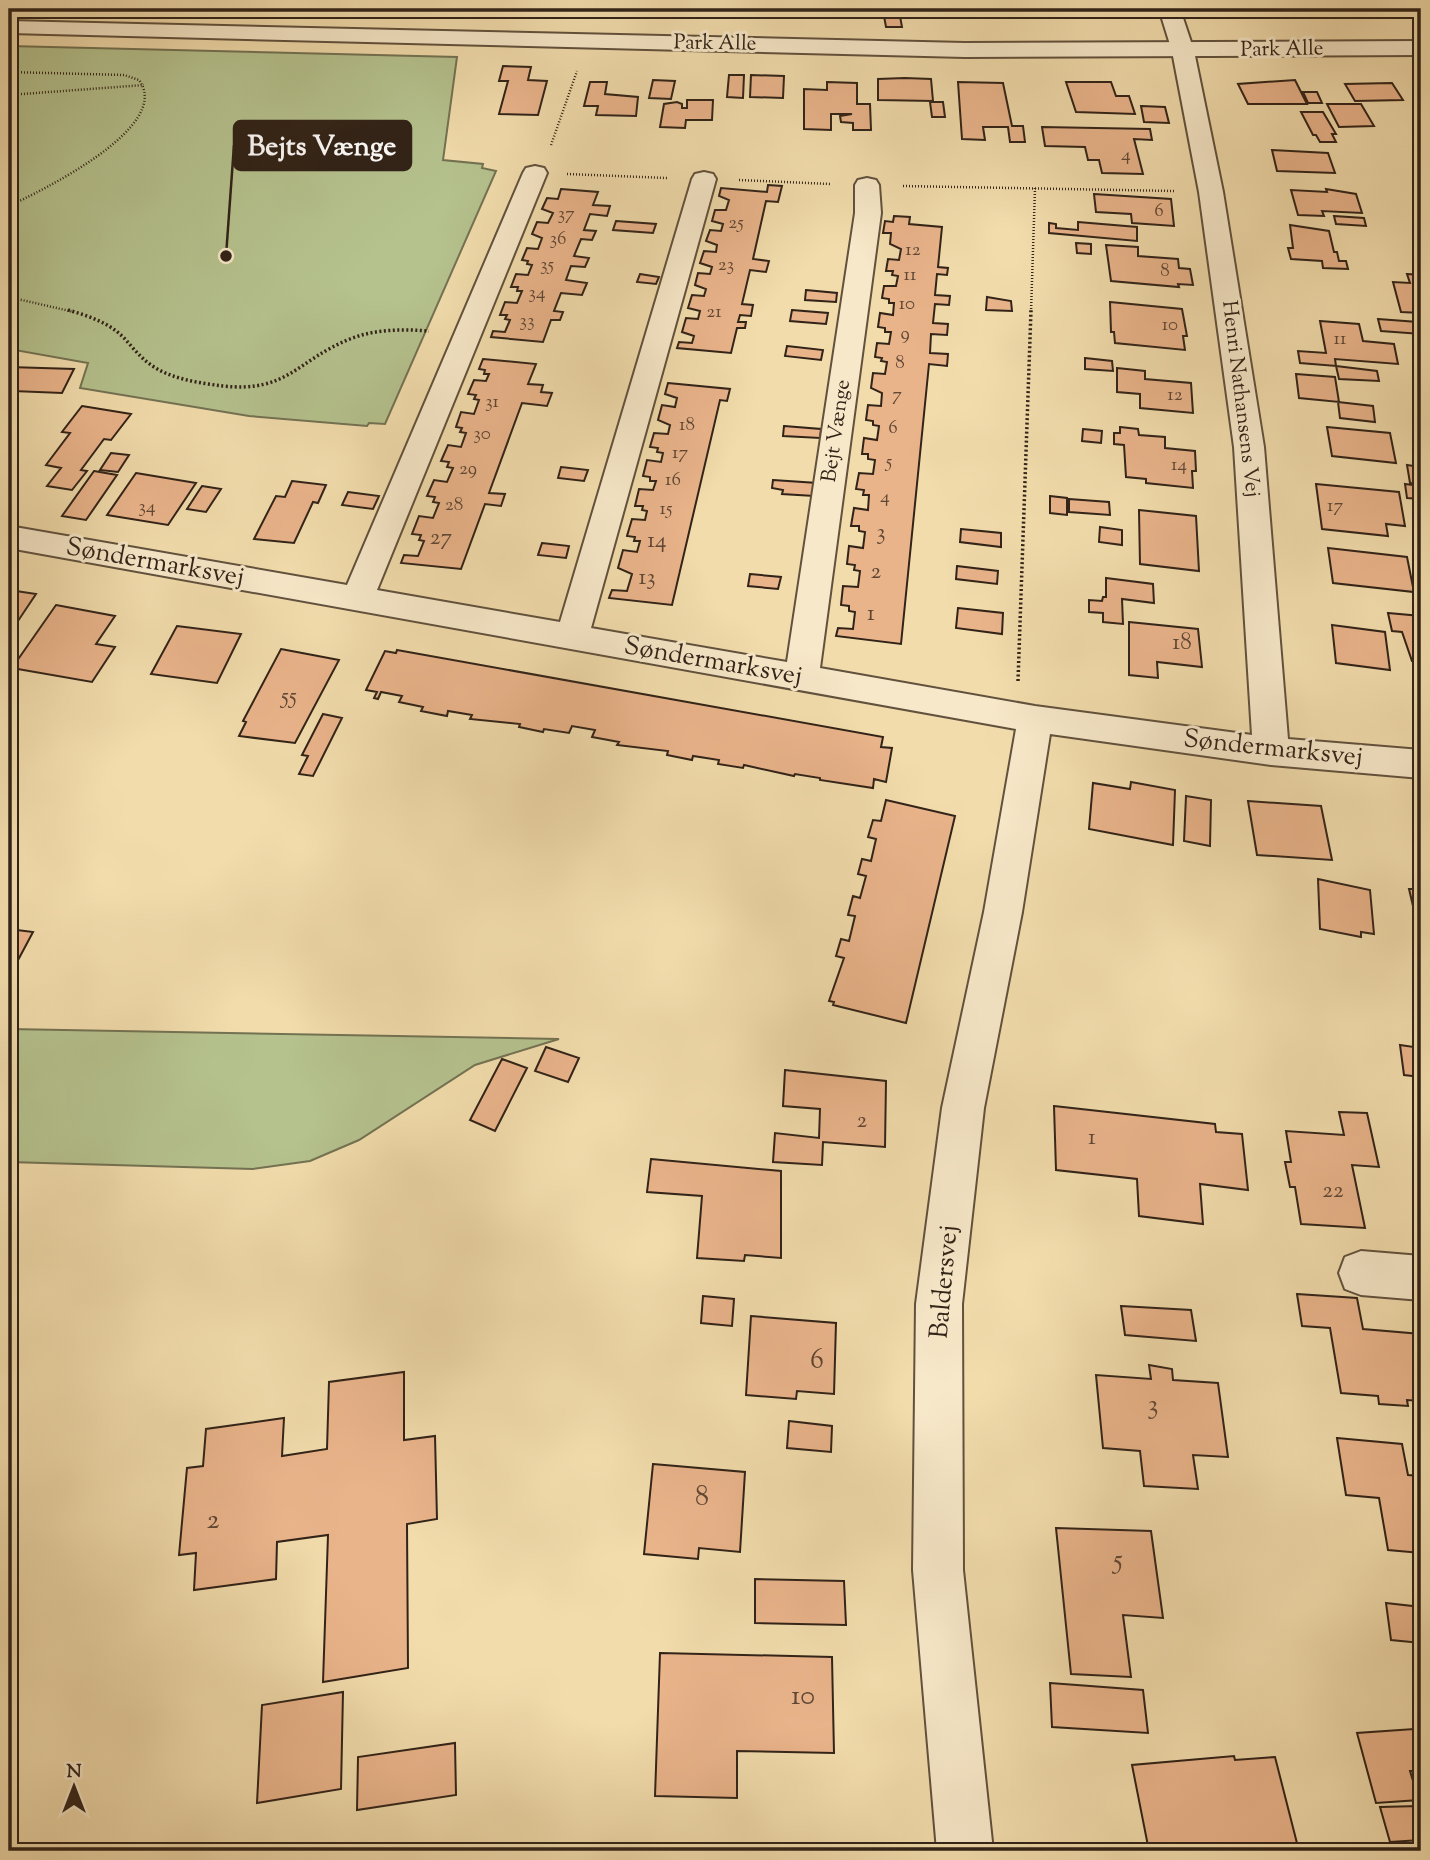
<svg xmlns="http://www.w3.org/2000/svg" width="1430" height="1860" font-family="'Sorts Mill Goudy',serif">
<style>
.green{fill:#b5c28e;stroke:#737253;stroke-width:2}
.building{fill:#eab48b;stroke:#312318;stroke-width:2}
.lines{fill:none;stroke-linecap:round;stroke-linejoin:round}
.minor-casing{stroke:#61513d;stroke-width:4}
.tertiary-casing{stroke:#61513d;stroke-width:4}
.path-far1{stroke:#312318;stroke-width:2.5;stroke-dasharray:1 2;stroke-linecap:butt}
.path{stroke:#312318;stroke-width:3.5;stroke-dasharray:2 2.5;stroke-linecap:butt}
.minor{fill:#f7e8c9;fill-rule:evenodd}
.tertiary{fill:#f7e8c9;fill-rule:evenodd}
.labels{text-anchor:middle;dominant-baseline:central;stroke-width:6;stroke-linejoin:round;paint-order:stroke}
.far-number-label{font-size:19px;fill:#5f4735}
.far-street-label{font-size:21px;fill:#312318;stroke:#f7e8c9}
.number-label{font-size:23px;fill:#5f4735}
.street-label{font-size:26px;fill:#312318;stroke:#f7e8c9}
.near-number-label{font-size:28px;fill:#5f4735}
.leader{fill:none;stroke:#312318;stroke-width:2.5}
.callout-dot{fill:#312318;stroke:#f7e8c9;stroke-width:2.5}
.callout{fill:#312318;stroke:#312318;stroke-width:2.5}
.callout-label{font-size:28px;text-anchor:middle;font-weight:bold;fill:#fff}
</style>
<rect width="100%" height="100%" fill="#f2dcac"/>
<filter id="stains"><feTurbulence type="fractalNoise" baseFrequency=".00286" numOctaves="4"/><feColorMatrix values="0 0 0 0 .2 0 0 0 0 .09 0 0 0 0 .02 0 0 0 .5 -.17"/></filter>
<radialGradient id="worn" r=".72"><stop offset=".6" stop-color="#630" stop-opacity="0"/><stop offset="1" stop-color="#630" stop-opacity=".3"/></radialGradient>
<path class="green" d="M9 46 457 57 443 160 483 164 482 168 496 171 385 424 369 423 367 426 249 416 80 388 88 363 9 349Z
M9 1029 559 1039 475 1065 359 1140 310 1161 253 1169 9 1162Z"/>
<path class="building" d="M614 9H654V13L614 12Z
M843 9H883L884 15 843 14Z
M884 16H900L902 27H886Z
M503 66 531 67 528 80 547 81 538 115 499 114 508 81H499Z
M729 75H744L743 98 727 97Z
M751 75 784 76 783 98 750 97Z
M905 78 931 79 933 101 878 100V79Z
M653 80 675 81 671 99 649 98Z
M1295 80 1307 104H1248L1238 84Z
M590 82H607L605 94 638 97 636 116 596 115 598 106H584Z
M827 82 857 83V104H870L871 130H853V123L841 122 840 116 852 114H831V130L804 129V89L827 90Z
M958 82 1003 83 1012 126H1023L1025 142H1010L1008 127H983L985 140 962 139Z
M1066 82H1111L1116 96H1129L1135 114 1076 112Z
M1392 83 1403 100 1355 101 1345 84Z
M1303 92H1317L1322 103H1308Z
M687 100H713L712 120H686L685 128 660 127 664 104 677 102 682 104V108H687Z
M930 102H943L945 117H932Z
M1327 104H1361L1374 126 1339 127Z
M1141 106 1165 107 1169 123 1144 122Z
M1301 112H1323L1336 134H1332L1336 142H1320L1316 135H1313Z
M1042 127 1150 129 1152 140 1134 139 1143 174 1102 173 1099 160H1088L1085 147 1045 146Z
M1272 150 1328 153 1335 173 1277 171Z
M768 185 782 186 778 202 766 201 753 259 769 261 766 272 750 270 742 304 753 305 751 316 740 315 738 322H746L745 328H737L731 353 677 348 679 342 692 343 694 336 682 332 686 318 698 319 700 311 688 308 692 295 704 296 706 289 695 285 698 273 710 274 712 267 700 263 704 251 716 252 717 245 706 241 710 230 721 231 723 224 712 221 715 210H726L729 200 719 196 721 188 767 192Z
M561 189 598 192 593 205 610 206 607 216 590 214 584 230 596 231 592 240 581 239 574 256 589 258 585 267 571 266 566 280 587 283 582 295 561 293 554 311 563 312 560 320H551L543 342 491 337 493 331 505 332 510 320 505 319 507 315H500L505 302 517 303 522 291H517L518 287H511L516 274 528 275 532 265 527 264 528 261 522 260 527 248 538 249 542 238 532 234 537 222 548 223 553 213 542 209 547 198 558 199Z
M1326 189 1356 194 1362 213 1322 211 1324 216 1298 215 1291 190 1327 192Z
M1094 194 1171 199 1174 226 1132 223 1131 214 1096 212Z
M894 216 910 217 909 224 942 227 938 267 948 268 947 275 937 274 935 295 950 296 949 305 935 304 933 323 948 324 947 335 931 334 930 353 948 354 947 366 929 364 901 644 836 636 838 628 853 629 855 612 849 611V606L841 605 843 586 858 587 860 571 854 570 855 565 847 564 849 546 863 548 865 532 859 531V526H851L854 508 868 510 869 495H863L864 490 856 489 859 473 873 474 875 460 868 459V454H862L864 438 877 440 879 426 873 425V421L866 420 868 405 881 406 882 393 871 388 873 373 885 374 887 362 881 361 882 358 875 357 877 343 889 344 891 332H885V328L878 327 880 313 893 315 894 303H889V299L882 298 884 286H896L898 276 892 275 893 271H886L888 259 899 260 901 249 890 244 891 233H883L885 221 893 222Z
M1334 216 1364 218 1366 226 1336 224Z
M616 221 656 224 653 233 613 230Z
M1078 222 1137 227V241L1049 233V223L1056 224V228L1078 230Z
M1290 225 1329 231 1334 252H1337L1339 261H1346L1348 269 1323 268 1322 261 1291 259 1288 248H1293Z
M1076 243 1091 244V254L1077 253Z
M1106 245 1138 247V256L1178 259 1179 268 1190 269 1193 285 1178 284 1179 287 1111 281Z
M640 274 659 277 656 284 637 282Z
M1407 274 1421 275V313L1401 312 1393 282 1410 283Z
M806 290 837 293 836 302 805 300Z
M987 297 1011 301 1012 311 986 310Z
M1110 302 1182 309 1187 336H1183L1185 350 1115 343 1114 332H1111Z
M792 310 828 313 826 324 790 321Z
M1378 319 1418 322 1421 326V334L1381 331Z
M1320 321 1359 324 1363 341 1394 344 1398 364 1335 359 1336 366 1300 363 1298 351 1326 353Z
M787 346 823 350 821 360 785 356Z
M1085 358 1112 361 1113 371 1085 369Z
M483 359 536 364 528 384 543 385 541 392 552 393 547 406 522 403 489 493 505 494 501 506 485 504 461 569 401 563 404 555 418 556 424 541 419 540 421 535 412 534 419 516 433 518 439 503 433 502 435 497 427 496 434 480 447 482 453 468 447 467 449 462 441 461 448 445 461 447 466 433 460 432 462 428 456 427 461 412 474 414 479 400 474 399 476 395 468 394 474 380 486 381 489 374H484L485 370 479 369Z
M1336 366 1377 371 1379 381 1339 379Z
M9 367 74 369 62 393 13 391 9 399Z
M1117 368 1145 371V379L1191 383 1193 413 1140 408V394L1117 392Z
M1296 374 1335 377 1339 402 1299 398Z
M668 383 730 389 727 401 720 400 672 605 609 598 612 590 627 591 632 574 618 568 623 550 637 552 640 541H634L635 537 627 536 632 519 645 520 647 511 642 510 643 506H635L639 489 653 490 656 481H650V477L643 476 647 460 661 462 663 453 657 452 658 448 650 447 654 433 668 434 670 425 658 420 662 405 675 407 677 398 665 394Z
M1338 402 1373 406 1375 422 1340 418Z
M82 406 131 414 111 440 104 439 81 470 87 471 72 490 47 486 61 468 46 465 70 433 62 432Z
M784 426 821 429 820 438 783 436Z
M1120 427 1138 429 1139 435 1165 437V448L1195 451 1196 471H1192L1193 488 1146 483V479L1126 477 1124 445 1114 444V433H1120Z
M1327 427 1390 433 1396 463 1332 456Z
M1083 429 1102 431 1101 443 1082 441Z
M111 453 129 455 118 472 100 470Z
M1407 465 1421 467V484L1410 483Z
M561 467 588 470 584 481 558 478Z
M94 471 117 475 86 520 62 516Z
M136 473 196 483 168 525 107 515Z
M773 480 817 483 814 496 782 494 783 490 772 488Z
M292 481 326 485 318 503 313 502 294 543 254 539 276 496 285 497Z
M1316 484 1399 492 1405 526 1386 524 1388 536 1322 529Z
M1405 484 1421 486V499L1407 498Z
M202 486 221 489 206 512 187 509Z
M348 492 379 496 373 509 342 505Z
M1050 496 1067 498V515L1050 513Z
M1069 499 1109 502 1110 515 1069 512Z
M1139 510 1196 516 1199 571 1140 564Z
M1100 527 1122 530V545L1099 542Z
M961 529 1001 533V547L960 542Z
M542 543 569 546 566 558 538 555Z
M1328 548 1407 557 1414 592 1333 583Z
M957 566 998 571 997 584 956 579Z
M750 574 781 577 778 589 748 586Z
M1106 578 1153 584 1154 603 1122 599 1123 624 1103 622V613L1089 612V600L1102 601 1103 597H1106Z
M16 591 36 594 18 621 9 619V601Z
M56 605 115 616 96 644 115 647 92 682 12 668Z
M958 608 1003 613 1002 634 956 628Z
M1388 613 1421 616V662L1412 661 1402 632 1392 631Z
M1129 622 1198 629 1202 667 1157 662 1158 678 1129 675Z
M1332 625 1385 632 1390 670 1336 663Z
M177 626 241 634 217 683 151 674Z
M281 649 339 660 295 743 239 736 246 722 243 721Z
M397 650 883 737 881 747 892 748 886 782 874 779 873 788 820 780V778L795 774 794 776 744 765 743 768 718 764 719 760 693 756 692 760 667 755 668 751 617 745 619 742 592 737 595 730 572 726 569 733 544 729 543 732 519 727 520 724 470 719 472 715 448 711 447 716 421 711 423 707 399 702 402 696 381 692 378 699 374 698 377 692 366 690 385 651 396 653Z
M323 714 342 718 313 776 299 774 308 756 302 755Z
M1131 782 1175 790 1173 845 1089 829 1093 783 1130 789Z
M1186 796 1211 800 1210 846 1184 841Z
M886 800 955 816 906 1023 833 1005 834 1002 829 1001 844 958 836 956 841 939 849 941 855 916 848 915 853 896 860 898 866 876 858 874 862 859 871 861 876 839 868 837 873 820 881 821Z
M1248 801 1321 806 1332 860 1257 855Z
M1318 879 1370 890 1374 934 1361 932V937L1320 929Z
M1409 889H1421V940Z
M9 929 33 932 9 977Z
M1400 1045 1421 1048V1077L1404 1075Z
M546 1047 579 1058 568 1082 535 1071Z
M502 1059 527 1068 495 1131 470 1120Z
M785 1070 886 1081 885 1147 823 1142 822 1165 773 1162 775 1133 819 1138 820 1109 783 1106Z
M1054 1106 1215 1124 1216 1132 1242 1134 1248 1190 1200 1184 1203 1224 1139 1216 1137 1179 1056 1170Z
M1339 1112 1367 1113 1379 1167 1352 1165 1365 1228 1301 1224 1295 1187H1290L1285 1162H1291L1286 1131 1344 1135Z
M651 1159 781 1171V1258L745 1255 744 1261 697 1258 702 1196 647 1192Z
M1297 1294 1357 1298 1363 1329 1421 1334V1401L1407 1400 1408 1406 1379 1404 1378 1396 1341 1393 1330 1328 1302 1326Z
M703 1296 734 1299 732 1326 701 1323Z
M1121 1306 1191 1310 1196 1341 1125 1335Z
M751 1316 836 1323 834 1394 797 1391 796 1399 746 1395Z
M1149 1365 1172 1369 1173 1380 1218 1383 1228 1457 1193 1455 1198 1489 1144 1486 1140 1451 1103 1448 1096 1375 1151 1379Z
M404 1372V1440L435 1436 437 1519 407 1524 408 1668 323 1682 328 1535 277 1542 276 1579 194 1590 196 1553 179 1555 187 1468 203 1466 206 1429 284 1418 282 1456 327 1449 329 1382Z
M789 1421 832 1426 831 1452 787 1448Z
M1337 1438 1402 1444 1408 1475 1421 1476V1553L1388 1550 1379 1498 1346 1495Z
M653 1464 745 1472 740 1552 699 1548 698 1559 644 1554Z
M1056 1528 1151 1531 1163 1618 1123 1615 1131 1677 1071 1674Z
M755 1579 844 1581 846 1625 755 1623Z
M1386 1603 1421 1607V1643L1391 1640Z
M660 1653 832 1657 834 1753 737 1751V1798L655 1796Z
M1050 1683 1143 1690 1148 1733 1052 1727Z
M343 1692 341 1789 257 1803 262 1705Z
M1414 1729 1421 1756V1771H1410L1419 1800 1376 1803 1357 1733Z
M455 1743 456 1795 357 1810 358 1757Z
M1234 1756 1235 1760 1275 1757 1299 1851H1149L1132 1765Z
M1419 1806 1421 1840 1390 1842 1380 1807Z"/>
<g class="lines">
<g class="minor-casing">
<path id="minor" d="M1159 9H1180L1194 51 1223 192 1264 447 1288 739 1421 750V778L1271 765 1050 734 1022 912 984 1108 962 1304 963 1570 993 1851H937L913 1570 916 1304 942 1108 984 912 1016 729 9 548V526L347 585 523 173 526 168 535 166 544 168 547 173 377 590 560 622 692 179 695 174 704 172 713 174 716 179 591 628 787 662 855 213V185L858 180 867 178 876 180 879 185 881 213 820 668 1035 706 1252 735 1234 447 1199 192 1172 51Z
M1361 1251 1421 1256V1300L1361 1295 1345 1289 1339 1273 1345 1257Z"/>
</g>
<g class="tertiary-casing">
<path id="tertiary" d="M9 21 965 43 1421 41V55L965 57 9 33Z"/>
</g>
<path class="path-far1" d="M9 72 124 75 139 80C174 127 39 192 9 206
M9 95 144 85
M551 145 577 71
M567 174 667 178
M739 180 831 184
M903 186 1174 191
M9 297 74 312
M1031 312 1035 188"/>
<path class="path" d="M68 310C89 316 110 323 125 339 133 348 141 358 151 365 171 379 199 383 223 386 288 393 297 360 350 339 375 329 402 329 429 331
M1018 681 1031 310"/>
<use href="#minor" class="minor"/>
<use href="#tertiary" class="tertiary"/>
</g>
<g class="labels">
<g class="far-number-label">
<text x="1126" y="155">4</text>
<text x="1159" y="211">6</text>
<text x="566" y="214">37</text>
<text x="736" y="223">25</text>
<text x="558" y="239">36</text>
<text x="913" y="250">12</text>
<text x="547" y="265">35</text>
<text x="726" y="265">23</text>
<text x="1165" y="271">8</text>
<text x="910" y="275">11</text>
<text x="537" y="293">34</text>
<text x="907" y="304">10</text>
<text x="714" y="312">21</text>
<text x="527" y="321">33</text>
<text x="1170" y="325">10</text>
<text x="905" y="334">9</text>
<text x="1340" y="339">11</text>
<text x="900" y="363">8</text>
<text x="897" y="395">7</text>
<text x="1175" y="395">12</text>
<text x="492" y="402">31</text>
<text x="687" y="425">18</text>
<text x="893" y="428">6</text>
<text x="482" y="434">30</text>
<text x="680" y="453">17</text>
<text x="889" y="462">5</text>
<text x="1179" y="465">14</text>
<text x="468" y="469">29</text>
<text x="673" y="480">16</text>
<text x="885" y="497">4</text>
<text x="454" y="505">28</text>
<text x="1335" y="506">17</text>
<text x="147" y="507">34</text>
<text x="666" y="509">15</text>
</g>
<g class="far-street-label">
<text transform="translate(715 44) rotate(1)">Park Alle</text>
<text transform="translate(1282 50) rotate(-1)">Park Alle</text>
<text transform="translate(1240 399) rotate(83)">Henri Nathansens Vej</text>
<text transform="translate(837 431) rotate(-82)">Bejt Vænge</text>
</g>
<g class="number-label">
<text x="881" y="533">3</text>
<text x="441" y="538">27</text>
<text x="657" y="541">14</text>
<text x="876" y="572">2</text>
<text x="647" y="578">13</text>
<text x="871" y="614">1</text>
<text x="1182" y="643">18</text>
<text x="289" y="697">55</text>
<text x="862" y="1121">2</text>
<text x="1092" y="1138">1</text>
<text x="1333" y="1191">22</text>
</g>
<g class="street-label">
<text transform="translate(155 563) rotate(10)">Søndermarksvej</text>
<text transform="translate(713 662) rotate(10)">Søndermarksvej</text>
<text transform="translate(1273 749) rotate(6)">Søndermarksvej</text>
<text transform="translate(945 1282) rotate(-85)">Baldersvej</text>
</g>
<g class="near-number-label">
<text x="817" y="1361">6</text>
<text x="1153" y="1406">3</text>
<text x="702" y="1498">8</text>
<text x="213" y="1521">2</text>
<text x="1118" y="1561">5</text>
<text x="803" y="1697">10</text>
</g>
</g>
<path class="leader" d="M226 256L234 145"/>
<circle class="callout-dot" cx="226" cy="256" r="7"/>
<rect class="callout" x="234" y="121" width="177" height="49" rx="7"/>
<g class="callout-label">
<text x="322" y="155">Bejts Vænge</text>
</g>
<rect width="1430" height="1860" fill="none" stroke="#f2dcac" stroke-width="35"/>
<rect x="10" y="10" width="1409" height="1839" fill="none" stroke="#312318" stroke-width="3.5"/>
<rect x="18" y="18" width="1395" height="1825" fill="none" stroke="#312318" stroke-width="2"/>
<g transform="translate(74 1787)" stroke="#f7e8c9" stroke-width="5" paint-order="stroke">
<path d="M0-5L12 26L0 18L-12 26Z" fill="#312318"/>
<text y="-10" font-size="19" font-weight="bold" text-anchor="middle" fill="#312318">N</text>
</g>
<rect width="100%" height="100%" filter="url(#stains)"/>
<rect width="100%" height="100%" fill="url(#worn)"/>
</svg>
